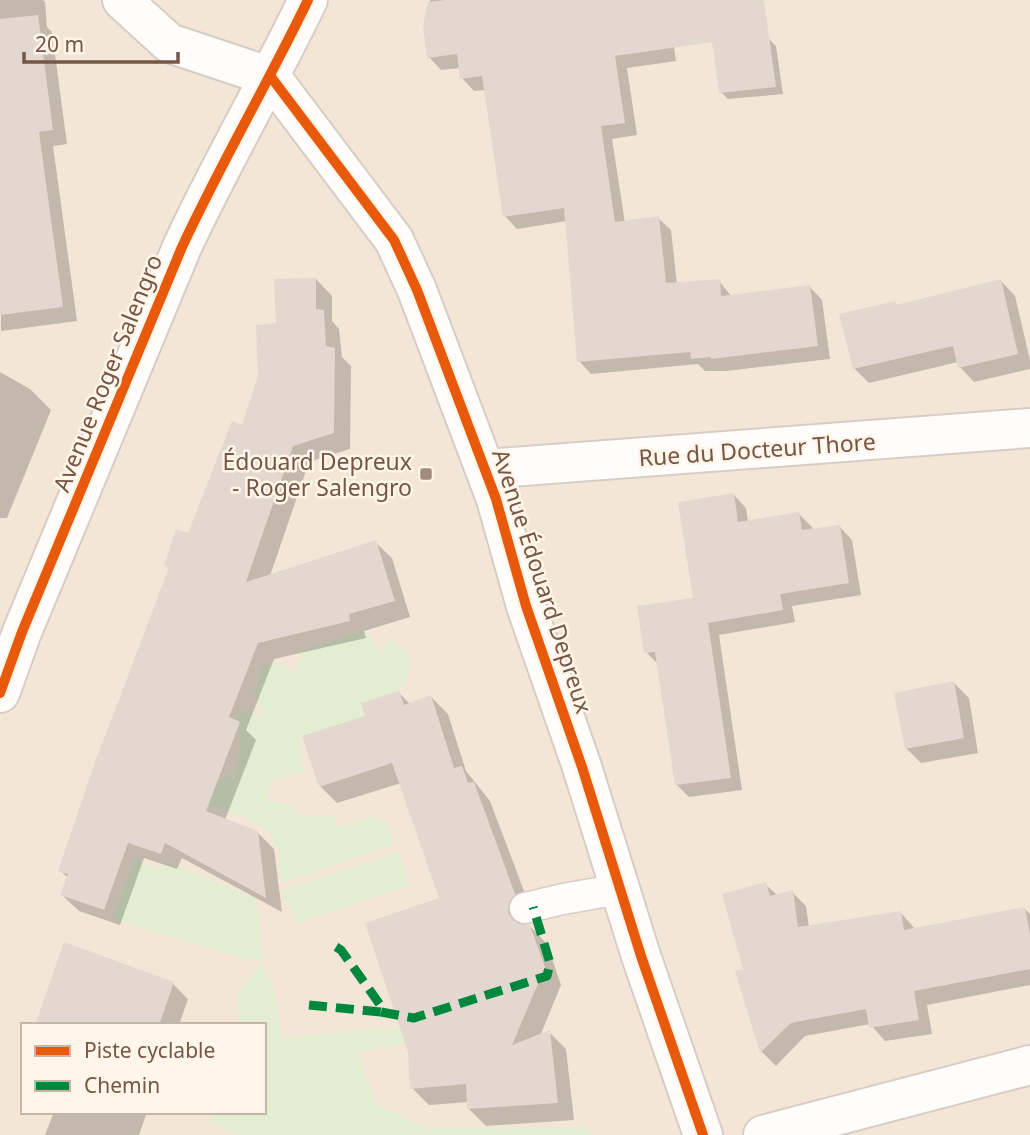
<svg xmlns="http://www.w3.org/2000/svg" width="1030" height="1135" font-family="'Noto Sans',sans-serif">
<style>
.residential{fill:#f3e6d7;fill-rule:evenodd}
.green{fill:#e3edd1}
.shadow{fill:#0003}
.building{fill:#e3d8cf}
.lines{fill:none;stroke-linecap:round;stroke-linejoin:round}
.lane-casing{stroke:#d8cdc5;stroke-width:33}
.street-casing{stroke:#d8cdc5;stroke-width:42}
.secondary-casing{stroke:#d7cdc4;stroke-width:42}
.lane{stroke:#fefdfb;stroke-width:30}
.street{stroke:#fefdfb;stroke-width:38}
.secondary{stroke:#fefdfb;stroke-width:38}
.quiet{stroke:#00873e;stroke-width:9;stroke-dasharray:18 9;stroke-linecap:butt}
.cycleway-casing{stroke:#fff5e8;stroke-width:15}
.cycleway{stroke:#e8590c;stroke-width:10}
.poi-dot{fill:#a28c7f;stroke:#fff5e8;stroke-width:2.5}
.labels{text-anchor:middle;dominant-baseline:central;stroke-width:5;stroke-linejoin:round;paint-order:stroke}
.street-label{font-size:23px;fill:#755647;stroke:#fff5e8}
.poi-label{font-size:23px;fill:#755647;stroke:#fff5e8;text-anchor:end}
</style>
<rect width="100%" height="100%" fill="#f7f0e7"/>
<path class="residential" d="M0 0H1030V1135H0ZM23 1025H264V1112H23Z"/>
<path class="green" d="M366 630 379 654 392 639 410 656 408 681 379 709 315 746 298 738 304 772 273 779 266 801 290 804 299 816H333L338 828 373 816 387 822 395 844 281 883 279 849 274 848 271 833 244 817 206 804V786L236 772 241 744 237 714 249 710 264 717 254 695 261 667 275 662 295 672 303 650Z
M399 852 409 885 297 923 282 891Z
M135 860 159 869 165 861 256 898 263 961 240 957 111 919Z
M261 964 272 980 282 1038 444 1023 443 1037 358 1052 375 1103 424 1127H585L592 1135H238L209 1122 213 1112H264V1025H239L237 994Z"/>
<path class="shadow" d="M0 0H43L45 2 47 27 52 32 67 144 53 146 77 321 1 331Z
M430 0H663L669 11 676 61 627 68 637 135 612 139 625 223 658 218 671 230 677 284 719 281 732 297 810 287 822 300 830 359 726 371H705L698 364 591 374 579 361 567 221 517 229 505 216 486 90 474 91 462 78 460 68 441 70 429 57 425 25Z
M769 39 776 46 783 94 728 99 721 92Z
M316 279 332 296V321L339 329 342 357 351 366 350 449 309 462 270 576 375 542 392 558 410 617 364 631 366 638 274 659 246 730 256 740 225 820 257 832 274 849 282 912 182 858 177 869 144 858 120 925 79 911 62 895 68 878 60 870 189 535 244 428 278 325Z
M1001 281 1015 296 1030 360V369L974 382 960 367 958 362 869 383 854 368 895 303 898 306Z
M0 372 30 389 51 410 7 518H0Z
M734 495 746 508 748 522 799 514 812 527V531L840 527 852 540 861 595 792 606 795 622 719 635 742 790 689 797 677 785 659 665 646 652 695 599Z
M954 683 969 698 978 753 921 763 906 748Z
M399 693 410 704 431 697 448 714 466 771 490 801 532 912 525 920V926H530L547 944 561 985 540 1036 549 1032 566 1049 574 1120 486 1126 469 1109V1102L429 1105 412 1088 442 899 401 783 337 803 320 786 367 717Z
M765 884 778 896 792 892 806 906 809 927 901 913 915 929 1024 908 1030 914V985L927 1005 932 1034 885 1041 870 1024 805 1036 776 1066 762 1052 738 973 745 970Z
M173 984 188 999 179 1025H36Z
M54 1112H147L139 1135H45Z"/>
<path class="building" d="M445 0H764L776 87 719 93 712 42 615 56 625 123 601 126 615 222 659 216 666 283 720 279 721 296 810 285 818 346 711 359V357L691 359 690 352 577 362 564 208 503 217 482 76 460 79 457 54 427 58 423 25 428 2Z
M38 15 53 130 39 132 63 307 0 315V19Z
M316 278V309L324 310 326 346 335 348 334 433 293 446 246 582 376 540 395 601 349 614 350 621 258 643 229 717 240 722 206 811 258 831 266 898 165 843 161 854 128 843 104 910 60 895 68 874 58 871 94 765 169 568 164 565 176 529 188 533 232 421 242 425 258 376 256 325 276 323 274 279Z
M1001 279 1018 354 958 368 953 346 853 369 839 314 895 301 896 305Z
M734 493 738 522 799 512 802 530 840 525 849 583 780 594 783 610 708 623 731 778 675 785 655 652 644 653 637 606 693 598 678 502Z
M954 681 964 738 905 749 894 693Z
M399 691 404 705 431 695 454 768 462 766 468 783 474 782 515 894 509 902 508 913 513 920 519 924 530 925 545 967 512 1045 550 1030 558 1103 467 1109 466 1084 410 1089 408 1052 365 923 439 898 392 763 319 787 302 736 365 716 361 703Z
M766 882 770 896 793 890 798 927 901 911 904 930 1025 907 1030 934V969L914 991 919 1020 869 1028 866 1009 791 1023 760 1053 735 971 743 969 722 894Z
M64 942 174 982 159 1025H35Z"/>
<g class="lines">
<g class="lane-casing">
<path id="lane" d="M525 908 563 899 620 889"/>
</g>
<g class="street-casing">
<path id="street" d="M122 0 169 43 271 77
M485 469 1030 428
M763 1135 1030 1065"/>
</g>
<g class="secondary-casing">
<path id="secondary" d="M271 77 394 240 417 290 496 499 526 606 582 767 641 956 703 1135
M0 693 22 632 182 247C221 163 268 83 308 0"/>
</g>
<use href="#lane" class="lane"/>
<use href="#street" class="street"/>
<use href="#secondary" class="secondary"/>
<path class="quiet" d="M309 1005 381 1012V1006L341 950 333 945
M381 1012 414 1018 547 976 550 963 533 907"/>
<g class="cycleway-casing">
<path id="cycleway" d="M271 77 394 240 417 290 496 499 526 606 582 767 641 956 703 1135
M0 693 22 632 182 247C221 163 268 83 308 0"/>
</g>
<use href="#cycleway" class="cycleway"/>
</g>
<rect class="poi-dot" x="419" y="467" width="14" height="14" rx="3.5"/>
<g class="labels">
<g class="street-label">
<text transform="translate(107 373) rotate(-68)">Avenue Roger Salengro</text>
<text transform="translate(757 449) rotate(-4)">Rue du Docteur Thore</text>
<text transform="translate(543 581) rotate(72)">Avenue Édouard Depreux</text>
</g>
<g class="poi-label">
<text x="412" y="461">Édouard Depreux<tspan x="412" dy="26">- Roger Salengro</tspan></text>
</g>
</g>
<rect x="21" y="1023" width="245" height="91" fill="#fff5e8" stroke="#c8b5a8" stroke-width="2"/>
<rect x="35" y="1046" width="35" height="10" fill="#e8590c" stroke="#c8b5a8" stroke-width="2"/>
<text x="84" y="1058" font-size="21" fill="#755647">Piste cyclable</text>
<rect x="35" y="1081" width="35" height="10" fill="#00873e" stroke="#c8b5a8" stroke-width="2"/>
<text x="84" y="1093" font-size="21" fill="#755647">Chemin</text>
<path d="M24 52v10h154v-10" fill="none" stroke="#755647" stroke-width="3.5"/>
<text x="35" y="52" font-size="21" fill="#755647" stroke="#fff5e8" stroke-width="5" paint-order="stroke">20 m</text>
</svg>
